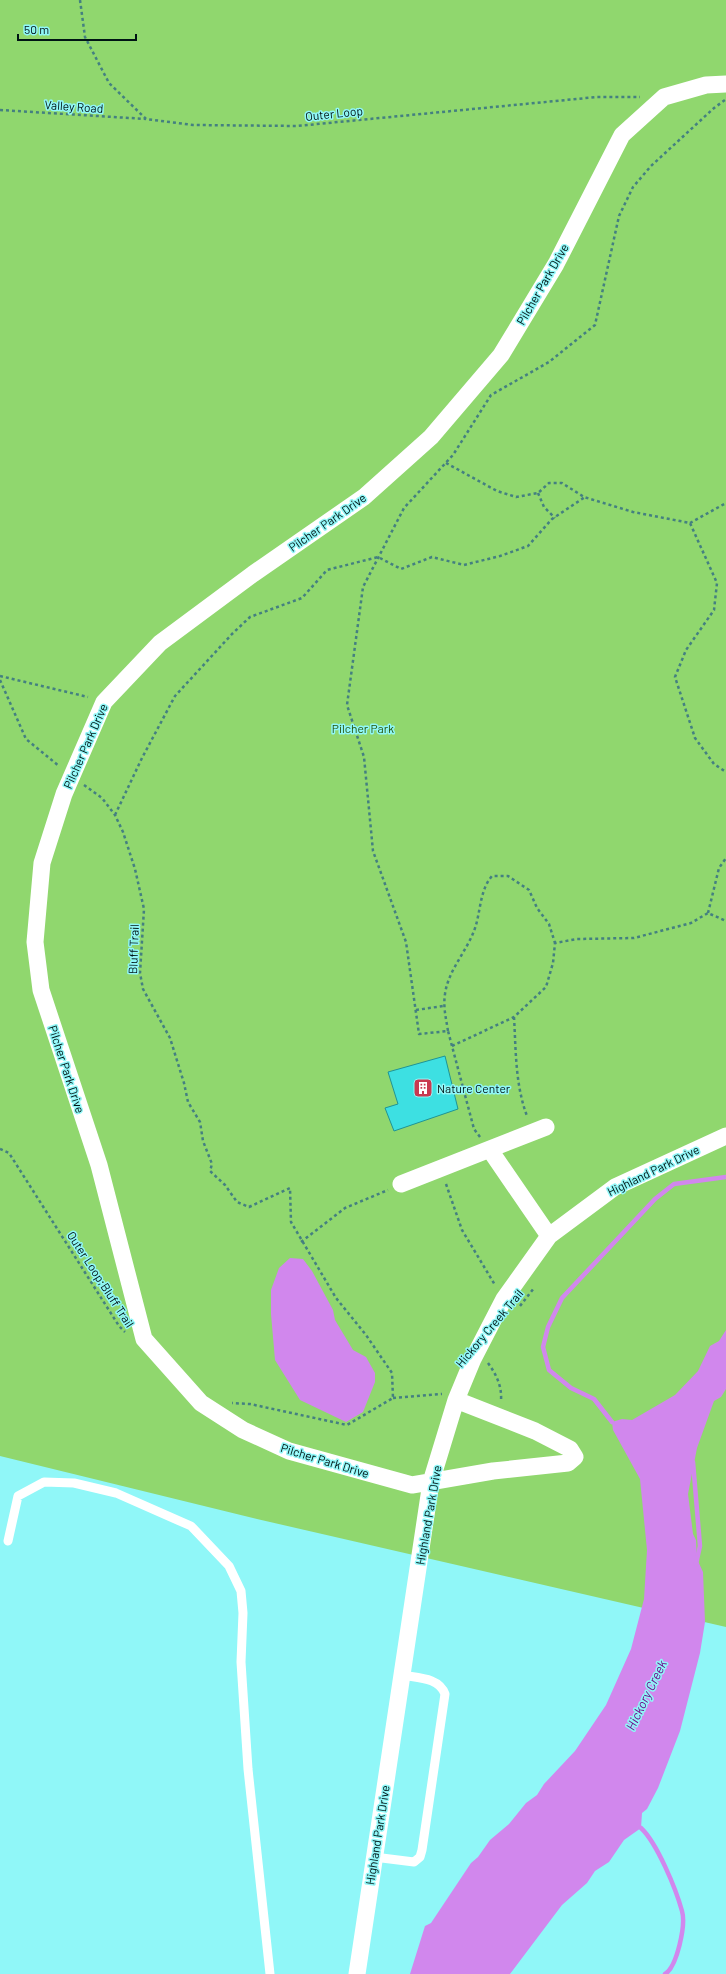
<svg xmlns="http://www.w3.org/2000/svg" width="726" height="1974" font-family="Barlow,sans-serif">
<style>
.green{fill:#90d76e}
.water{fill:#d187ed}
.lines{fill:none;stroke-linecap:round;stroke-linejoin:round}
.stream{stroke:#d187ed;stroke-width:4.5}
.building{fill:#3de0e2;stroke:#1f9496}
.path{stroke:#448080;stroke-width:2.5;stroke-dasharray:3 3;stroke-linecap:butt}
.service{stroke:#fff;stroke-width:9}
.minor{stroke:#fff;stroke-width:17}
.labels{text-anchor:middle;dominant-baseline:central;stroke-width:3;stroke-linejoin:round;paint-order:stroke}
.street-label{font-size:12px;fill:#001414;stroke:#90f7f8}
.park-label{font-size:12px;fill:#245203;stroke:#90f7f8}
.poi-label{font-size:12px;fill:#001414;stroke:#90f7f8;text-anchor:start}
.water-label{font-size:13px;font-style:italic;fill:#710f8d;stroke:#90f7f8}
</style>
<rect width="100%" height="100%" fill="#90f7f8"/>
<path class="green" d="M0 0H726V1627L257 1519 0 1456Z"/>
<path class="water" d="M290 1258 303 1259 312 1271 333 1310 335 1320 353 1350 366 1357 375 1373V1382L363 1412 346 1422 300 1400 275 1360 271 1314V1290L279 1268Z
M726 1330V1389L721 1397 714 1401 697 1448 688 1494 693 1534 696 1540 697 1559 703 1572 705 1622 700 1653 680 1731 658 1788 647 1809 642 1813 641 1828 624 1840 609 1862 595 1871 587 1883 562 1905 510 1974H410L425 1926 431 1923 471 1863 478 1857 490 1840 509 1824 526 1803 537 1795 544 1784 575 1751 606 1705 631 1649 644 1599 647 1550 640 1479 613 1430 612 1422 622 1419 632 1420 675 1395 698 1371 710 1346 719 1341Z"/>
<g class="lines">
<path class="stream" d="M612 1422 594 1399 571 1388 549 1370 543 1347 548 1327 562 1298 655 1199 674 1184 726 1177
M693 1462 700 1546 696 1564
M641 1828C657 1843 676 1889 682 1911 686 1925 677 1967 665 1974"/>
</g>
<path class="building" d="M445 1056 458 1109 394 1131 385 1108 398 1104 388 1072Z"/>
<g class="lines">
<path class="path" d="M80 0 85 37 109 83 146 119 193 125 297 126 597 97H640
M0 110 146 119
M446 463 497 491 516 497 538 493 549 483H562L584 497 633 512 690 523 717 583 714 610 686 650 675 677 695 738 714 764 726 772
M538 493 544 507 555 518
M690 523 726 503
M0 676 88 697
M0 680 26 739 59 766
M84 785 102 798 115 815 123 832 135 869 144 909 140 973 143 989 170 1038 184 1083 188 1102 200 1122 203 1141 212 1164 210 1171 225 1185 237 1202 249 1207 290 1188 291 1222 336 1298 366 1335 392 1373 393 1398 347 1425 250 1404 232 1403
M115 815 142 758 175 696 232 634 250 617 302 598 327 570 378 557 401 569 432 557 464 565 500 556 528 546 552 519 585 497
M708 913 719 868 726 858
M416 1010 443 1006
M514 1017C516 1050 515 1084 527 1116
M448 1031C446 1018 443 1007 445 994 448 971 466 952 474 931 481 913 479 891 492 876H508L529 890 537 908 549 924 555 943
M452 1046 514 1017 546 987 553 963 555 943 577 939 634 938 691 923 708 913 726 921
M480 1137 474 1129 448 1031 419 1034 406 942 373 851 364 757 347 705 363 587 404 508 453 455 491 395 549 362 595 325 619 216 633 187 651 166 714 108 725 100
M0 1149 9 1153 119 1326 125 1332
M446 1184 462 1230 495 1285
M301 1242 345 1208 388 1190
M520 1306 534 1288
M488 1363C496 1374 502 1386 501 1400
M393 1398 442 1394"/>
<path class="service" d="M8 1541 18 1496 44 1482 74 1483 116 1493 191 1526 229 1566 241 1591 243 1613 241 1662 248 1769 270 1974
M374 1857 414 1862 420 1857 422 1850 445 1694C439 1677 417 1678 402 1675"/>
<path class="minor" d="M490 1150 549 1236
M401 1184 546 1127
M456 1400 535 1431 570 1449 575 1457 568 1463 493 1471 412 1485 289 1451 243 1430 201 1403 144 1339 99 1165 41 990 35 942 42 863 64 794 104 702 160 643 253 574 364 497 431 437 501 355 556 264 622 135 664 97 706 85 726 84
M357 1974 431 1482 456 1400 473 1359 504 1299 549 1236 615 1187 726 1136"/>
</g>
<defs>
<g id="building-square" transform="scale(1)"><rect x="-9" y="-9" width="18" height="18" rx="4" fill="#c93950" stroke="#90f7f8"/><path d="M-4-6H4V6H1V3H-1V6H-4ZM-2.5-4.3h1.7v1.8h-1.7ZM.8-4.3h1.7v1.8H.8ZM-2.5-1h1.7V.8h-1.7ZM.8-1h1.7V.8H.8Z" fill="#fff"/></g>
</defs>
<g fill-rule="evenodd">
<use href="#building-square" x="423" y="1088"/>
</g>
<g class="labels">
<g class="street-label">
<text transform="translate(74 106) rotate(4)">Valley Road</text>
<text transform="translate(334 113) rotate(-6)">Outer Loop</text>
<text transform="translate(542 284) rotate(-60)">Pilcher Park Drive</text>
<text transform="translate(327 522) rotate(-35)">Pilcher Park Drive</text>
<text transform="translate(85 746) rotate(-66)">Pilcher Park Drive</text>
<text transform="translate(133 949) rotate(-88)">Bluff Trail</text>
<text transform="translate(67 1069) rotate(72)">Pilcher Park Drive</text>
<text transform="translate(653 1170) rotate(-26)">Highland Park Drive</text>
<text transform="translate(101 1279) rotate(57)">Outer Loop;Bluff Trail</text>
<text transform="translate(489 1328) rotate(-50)">Hickory Creek Trail</text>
<text transform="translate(325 1460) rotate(17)">Pilcher Park Drive</text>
<text transform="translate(428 1515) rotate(-80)">Highland Park Drive</text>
<text transform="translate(377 1835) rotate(-81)">Highland Park Drive</text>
</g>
<g class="park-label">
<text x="363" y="728">Pilcher Park</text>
</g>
<g class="poi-label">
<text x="437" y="1088">Nature Center</text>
</g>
<g class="water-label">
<text transform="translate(646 1695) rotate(-64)">Hickory Creek</text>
</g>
</g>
<path d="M18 34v6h118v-6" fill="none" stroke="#001414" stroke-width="2"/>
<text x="24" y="34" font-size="12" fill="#001414" stroke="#90f7f8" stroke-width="3" paint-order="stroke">50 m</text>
</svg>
